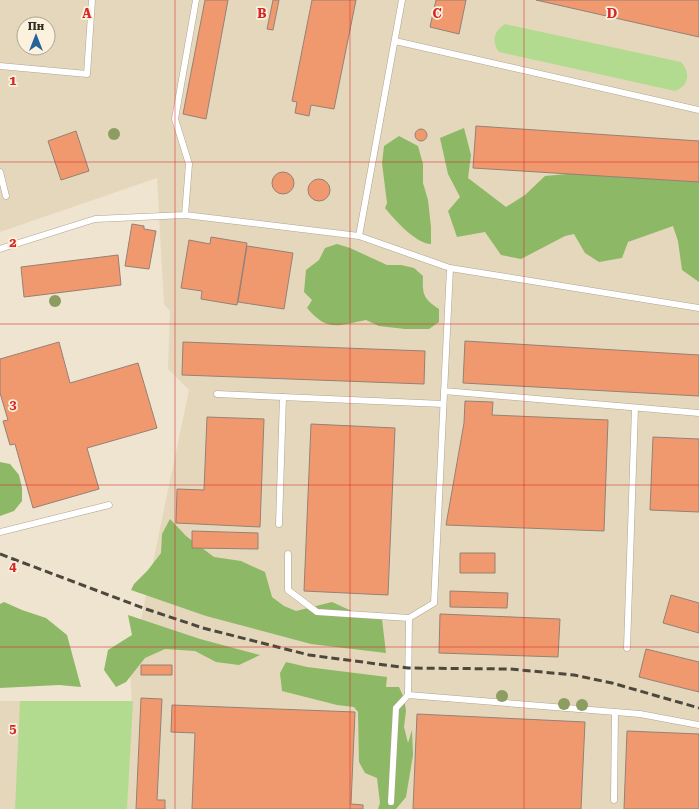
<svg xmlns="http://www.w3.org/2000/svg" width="699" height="809" font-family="'Roboto Serif',serif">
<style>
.built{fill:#e5d7bb;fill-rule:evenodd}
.green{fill:#b3db90}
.forest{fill:#8db865}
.building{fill:#f1996e;stroke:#958076}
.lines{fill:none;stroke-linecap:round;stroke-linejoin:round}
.service-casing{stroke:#afa490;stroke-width:7}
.service{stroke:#fff;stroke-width:6}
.rail{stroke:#4d483e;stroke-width:3;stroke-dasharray:8 4;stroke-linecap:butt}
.tree{fill:#8d9c60}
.grid{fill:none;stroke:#d62828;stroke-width:1;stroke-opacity:0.55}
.grid-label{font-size:13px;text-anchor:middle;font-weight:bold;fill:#d62828;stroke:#fcf1dc;stroke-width:3.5;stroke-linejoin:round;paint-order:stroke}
</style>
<rect width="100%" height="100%" fill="#efe4cf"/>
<path class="built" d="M0 0H699V809H0V701H132L130 672 189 390 168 369 170 311 164 304 157 178 0 232ZM24 24H48V48H24Z"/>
<path class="green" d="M505 24 681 62C691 73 689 86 675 91L499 52C491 41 494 31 505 24Z
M20 701H133L127 809H15Z"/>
<path class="forest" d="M464 128 471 155 468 178 506 207 525 195 545 176 610 170 699 180V282L682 270 678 241 673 226 628 242 622 258 599 262 585 253 574 234 565 236 521 259 501 255 485 232 457 237 448 211 460 197 448 174 440 138Z
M399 136 418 146 423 164V183L428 200 431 227V244C416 244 394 219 385 208L387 203 382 163 384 146Z
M337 244 350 248 387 265H401L414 268 423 276C422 295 424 299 439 309V322L429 329H405L379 326 366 320C339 325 328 333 307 308L312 300 304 292 306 270 319 260 325 248Z
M0 462 10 464 19 475 22 488V501L14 511 0 516Z
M170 519 186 536 214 557 241 561 265 572 272 597 284 606 296 611 332 602 356 613 382 619 386 653 311 644 206 616 131 590 134 584 148 570 161 553 162 534Z
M4 602 22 610 46 618 67 635 81 687 59 685 0 688V604Z
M128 615 200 639 260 655 239 665 216 662 195 651 165 649 145 658 126 682 116 687 104 670 108 650 132 635Z
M286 662 307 667 387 677 386 687H399L404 698 406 711 404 727 408 743 412 730 413 755 406 797 396 809H378L380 803 377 778 365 773 359 762 358 712 354 707 337 705 282 691 280 673Z"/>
<path class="building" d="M205 0H228L206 119 183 114Z
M273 0H279L273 30 267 29Z
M312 0H356L334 109 311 105 309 116 295 113 297 102 292 101Z
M436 0H466L459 34 430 27Z
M536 0H699V37Z
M476 126 699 141V182L473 168Z
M415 135a6 6 0 1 1 12 0a6 6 0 1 1-12 0Z
M76 131 89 171 61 180 48 141Z
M272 183a11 11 0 1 1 22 0a11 11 0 1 1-22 0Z
M308 190a11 11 0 1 1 22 0a11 11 0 1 1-22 0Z
M132 224 144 226V229L156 231 149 269 125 266Z
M211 237 247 243 237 305 201 299 202 291 181 288 189 240 210 244Z
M247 246 293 253 284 309 238 302Z
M118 255 121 285 24 297 21 267Z
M465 341 699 355V396L463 383Z
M59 342 70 383 138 363 157 428 87 448 99 489 33 508 15 444 10 445 3 421 8 420 0 393V359Z
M183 342 425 351 424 384 182 375Z
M465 401 493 402 492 415 608 420 604 531 446 525 464 423Z
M207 417 264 419 260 527 176 523 177 489 204 490Z
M311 424 395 428 388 595 304 591Z
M653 437 699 439V512L650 510Z
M192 531 258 533V549L192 548Z
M460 553H495V573H460Z
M450 591 508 593 507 608 450 607Z
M671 595 699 603V633L663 623Z
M440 614 560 619 558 657 439 653Z
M646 649 699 662V692L639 677Z
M141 665H172V675H141Z
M141 698 162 699 157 800H165V809H136Z
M172 705 355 712 351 804 363 805V809H192L195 733 171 732Z
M417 714 585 722 581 809H413Z
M627 731 699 734V809H624Z"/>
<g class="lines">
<g class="service-casing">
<path id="service" d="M395 41 699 110
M0 66 87 74 92 0
M0 172 6 196
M185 215 189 164 175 119 196 0
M359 236 402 0
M0 249 95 219 185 215 359 236 450 268 699 308
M450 268 434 603 409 618 408 695 640 714 699 725
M444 391 699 413
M217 394 443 404
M279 524 283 397
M0 532 109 505
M288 554V590L317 612 409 618
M627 648 635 408
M614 800 615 712
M391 802 396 708 408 695"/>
</g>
<use href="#service" class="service"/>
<path class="rail" d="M0 554 143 608 203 628 309 655 408 668 510 669 574 675 612 683 699 708"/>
</g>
<g class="tree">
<circle cx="114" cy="134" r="6"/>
<circle cx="55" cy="301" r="6"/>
<circle cx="502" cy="696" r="6"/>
<circle cx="564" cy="704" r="6"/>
<circle cx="582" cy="705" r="6"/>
</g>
<path class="grid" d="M175 0V809M350 0V809M524 0V809M0 162H699M0 324H699M0 485H699M0 647H699"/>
<g class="grid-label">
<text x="87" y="18">A</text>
<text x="262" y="18">B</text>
<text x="437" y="18">C</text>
<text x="612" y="18">D</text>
<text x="13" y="85">1</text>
<text x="13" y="247">2</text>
<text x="13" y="409">3</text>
<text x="13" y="571">4</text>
<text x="13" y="733">5</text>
</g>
<g transform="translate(36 36)"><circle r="19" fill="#fcf1dc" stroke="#aba393"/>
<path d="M0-3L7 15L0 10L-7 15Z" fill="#25639a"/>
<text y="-6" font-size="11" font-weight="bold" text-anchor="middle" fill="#322e26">Пн</text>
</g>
</svg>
